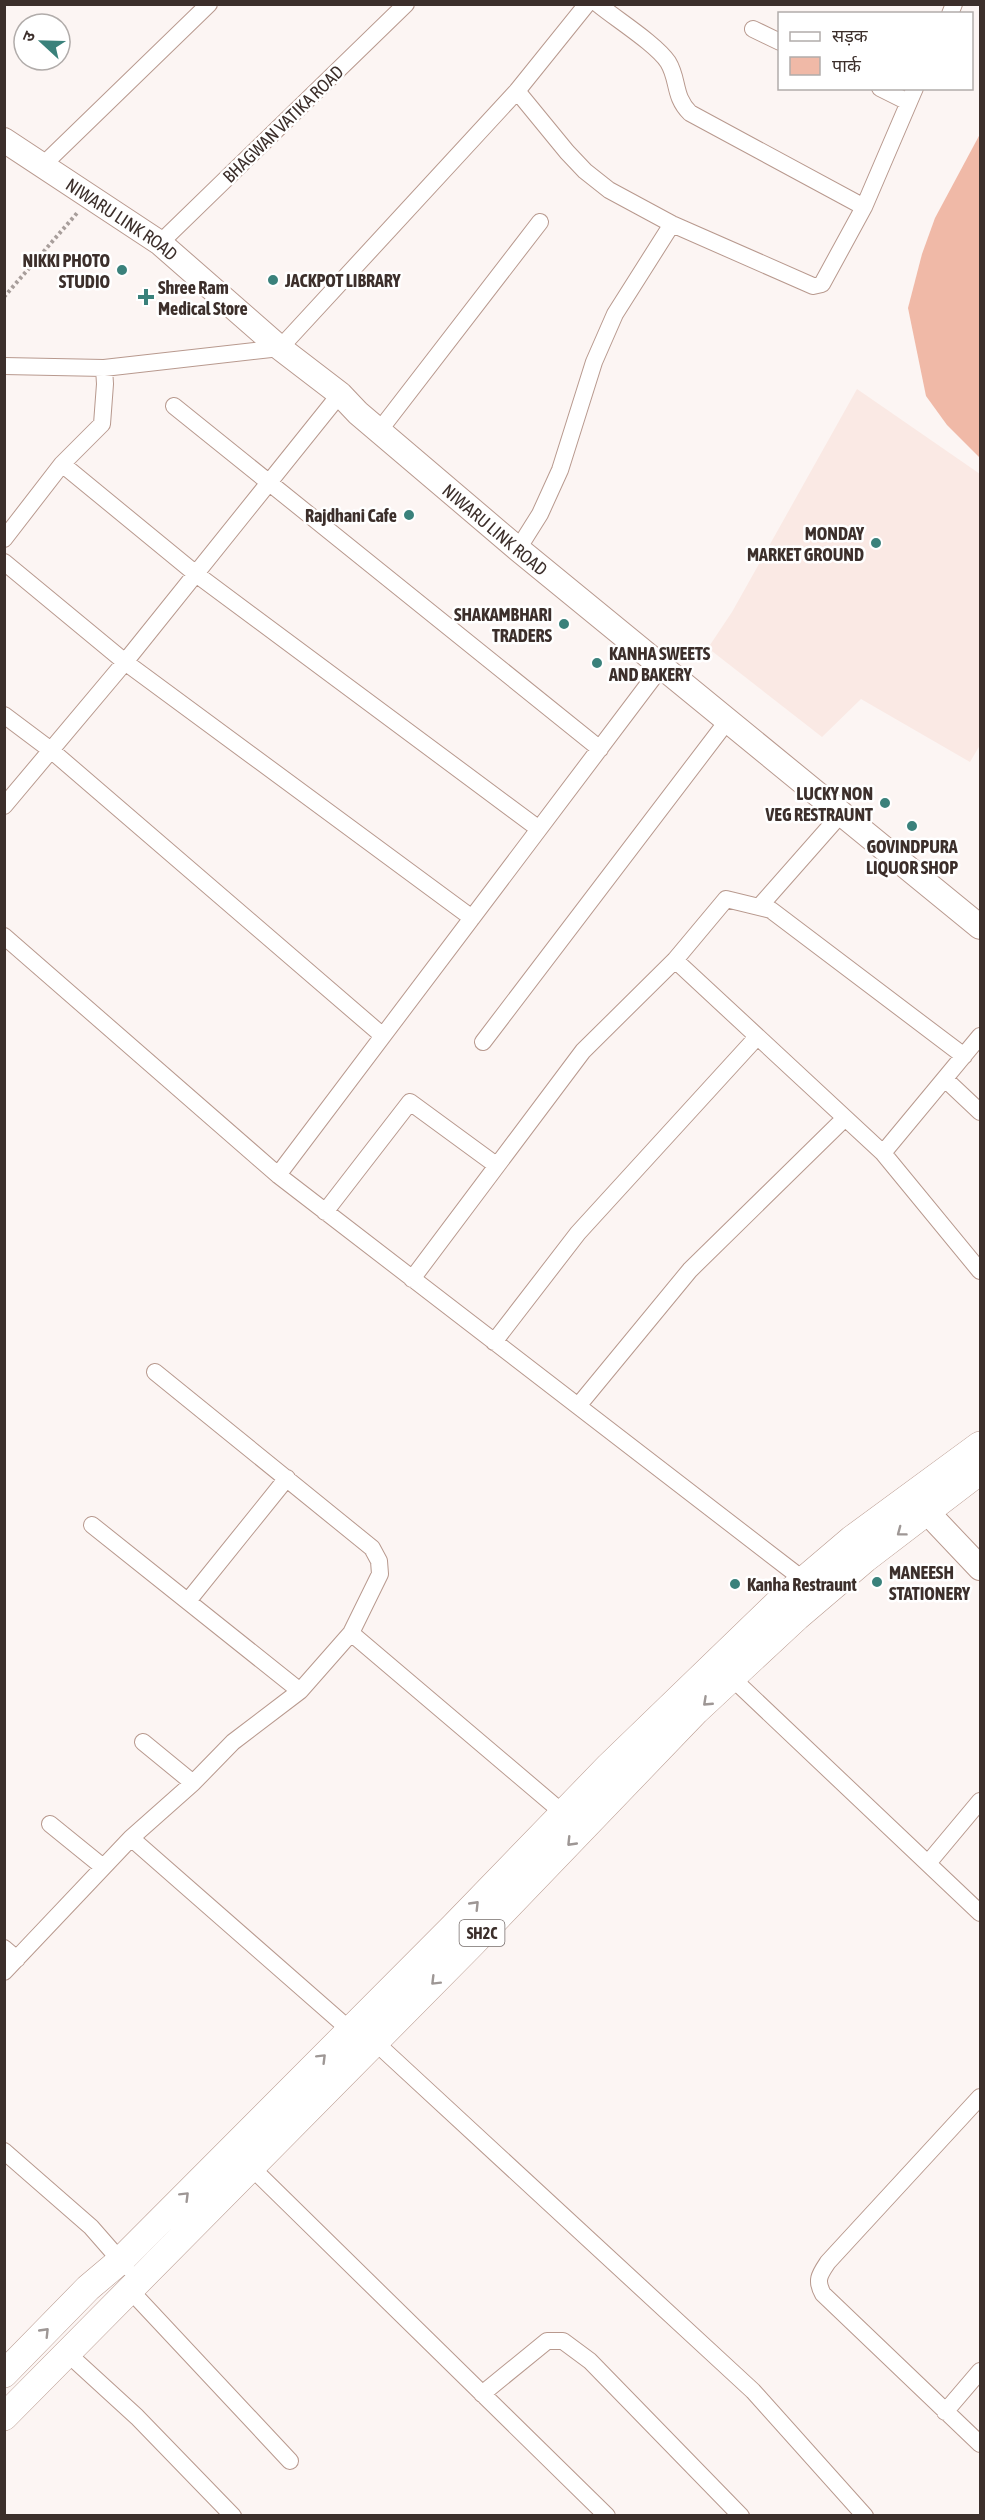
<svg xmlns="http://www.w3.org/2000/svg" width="985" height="2520" font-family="'Asap Condensed','Noto Sans Devanagari',sans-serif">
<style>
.built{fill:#fae9e4}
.green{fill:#f0b9a7}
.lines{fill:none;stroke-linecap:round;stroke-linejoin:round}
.street-casing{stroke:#b8998e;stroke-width:18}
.secondary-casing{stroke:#b8998e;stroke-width:26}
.primary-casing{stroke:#b8998e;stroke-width:28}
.path{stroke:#a89e9b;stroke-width:4;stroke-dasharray:3 3;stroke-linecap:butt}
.street{stroke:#fff;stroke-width:16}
.secondary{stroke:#fff;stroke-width:24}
.primary{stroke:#fff;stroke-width:27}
.oneway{stroke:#9e9795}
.poi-dot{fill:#3a817b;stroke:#fff;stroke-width:2}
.labels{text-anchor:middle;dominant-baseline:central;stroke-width:5;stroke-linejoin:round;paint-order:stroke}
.shield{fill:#fff;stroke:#766d6b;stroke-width:1.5}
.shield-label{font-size:16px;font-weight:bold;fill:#3c2f2b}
.street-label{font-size:18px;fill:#3c2f2b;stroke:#fff}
.poi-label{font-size:18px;font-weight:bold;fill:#3c2f2b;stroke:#fff;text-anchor:end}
</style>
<rect width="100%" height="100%" fill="#fcf5f3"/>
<path class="built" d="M857 389 980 474V745L970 762 861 699 822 737 708 648 732 612Z"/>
<path class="green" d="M980 134V458L947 425 926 396 908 308 922 254 935 218Z"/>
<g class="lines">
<g class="street-casing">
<path id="street" d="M598 4C616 19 656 44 668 62 679 80 673 96 690 113L864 207
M950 14 954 4
M753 29 780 42
M880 88 908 102
M517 91 567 152 585 171 609 190 672 224 813 286 822 284 864 207 915 88
M42 166 209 4
M160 243 406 4
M4 366 104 368 280 348 517 91 587 4
M174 406 600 749
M379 431 540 222
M62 464 196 574 539 829
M4 539 62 464 102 424 105 384 104 368
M518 549 540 514 560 470 594 362 615 314 672 224
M4 562 125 662 472 918
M4 715 52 751 383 1036
M4 806 125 662 340 394
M759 907 841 814
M4 936 278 1175 809 1584
M675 960 883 1153 980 1271
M483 1042 728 720
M945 1079 980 1112
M883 1153 980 1036
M278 1175 662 666
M325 1212 410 1102 496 1165
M412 1279 583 1051 675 960 726 899 771 910 964 1056
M494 1342 578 1233 757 1037
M578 1406 690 1270 845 1118
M92 1525 300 1691 351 1633 380 1574 379 1561 372 1548 155 1372
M188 1601 287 1478
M351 1633 563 1813
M732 1678 980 1913
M143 1742 193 1783
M50 1824 103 1867
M131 1838 350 2030
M929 1862 980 1801
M4 1948 17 1959
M4 1972 131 1838 193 1783 233 1742 300 1691
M375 2042 753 2391 865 2516
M980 2097 828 2262C820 2274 815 2280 823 2294L980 2444
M4 2151 91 2227 126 2267
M251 2167 607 2516
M130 2290 290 2461
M67 2353 137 2417 233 2516
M482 2394 547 2341H563L590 2361 741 2516
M945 2412 980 2371"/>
</g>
<g class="secondary-casing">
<g id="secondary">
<path id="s1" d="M4 140 160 243 280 348 340 394 358 413 518 549 980 927"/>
<path d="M918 1496 927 1512 980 1568"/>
</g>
</g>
<g class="primary-casing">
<path id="primary" d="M4 2374 88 2288 120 2261 453 1927 609 1766 785 1596 852 1539 980 1445
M4 2417 471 1945 696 1711 797 1617 865 1559 980 1471"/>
</g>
<path class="path" d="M4 297 78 212"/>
<use href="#street" class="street"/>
<use href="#secondary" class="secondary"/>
<use href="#primary" class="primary"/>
</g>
<defs><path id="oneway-chevron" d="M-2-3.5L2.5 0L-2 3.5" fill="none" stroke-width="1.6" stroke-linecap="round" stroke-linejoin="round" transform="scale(1.5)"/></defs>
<g class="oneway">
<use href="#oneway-chevron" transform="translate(901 1532) rotate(143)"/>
<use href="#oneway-chevron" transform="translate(707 1702) rotate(137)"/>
<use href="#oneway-chevron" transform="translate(571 1842) rotate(134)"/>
<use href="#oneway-chevron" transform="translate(475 1905) rotate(-46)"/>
<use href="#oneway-chevron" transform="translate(435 1981) rotate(135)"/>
<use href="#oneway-chevron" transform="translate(322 2058) rotate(-45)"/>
<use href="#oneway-chevron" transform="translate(185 2196) rotate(-45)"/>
<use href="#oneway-chevron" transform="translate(45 2332) rotate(-46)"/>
</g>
<g class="poi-dot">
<circle cx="122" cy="270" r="6"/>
<circle cx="273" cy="280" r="6"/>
<path d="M143 288h6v6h6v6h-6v6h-6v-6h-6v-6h6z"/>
<circle cx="409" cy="515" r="6"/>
<circle cx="876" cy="543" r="6"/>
<circle cx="564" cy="624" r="6"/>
<circle cx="597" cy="663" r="6"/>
<circle cx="885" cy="803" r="6"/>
<circle cx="912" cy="826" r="6"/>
<circle cx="877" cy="1582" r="6"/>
<circle cx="735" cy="1584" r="6"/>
</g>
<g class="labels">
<rect class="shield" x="459.5" y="1920" width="45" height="26" rx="4.5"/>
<g class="shield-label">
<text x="482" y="1933">SH2C</text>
</g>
<g class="street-label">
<text transform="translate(283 124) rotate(-44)">BHAGWAN VATIKA ROAD</text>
<text stroke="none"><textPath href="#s1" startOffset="142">NIWARU LINK ROAD</textPath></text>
<text stroke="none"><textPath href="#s1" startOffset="628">NIWARU LINK ROAD</textPath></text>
</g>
<g class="poi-label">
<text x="110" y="260">NIKKI PHOTO<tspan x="110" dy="21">STUDIO</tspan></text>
<text x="285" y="280" text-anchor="start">JACKPOT LIBRARY</text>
<text x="158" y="287" text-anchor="start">Shree Ram<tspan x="158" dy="21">Medical Store</tspan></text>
<text x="397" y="515">Rajdhani Cafe</text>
<text x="864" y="533">MONDAY<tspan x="864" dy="21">MARKET GROUND</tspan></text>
<text x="552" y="614">SHAKAMBHARI<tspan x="552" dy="21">TRADERS</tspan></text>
<text x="609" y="653" text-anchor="start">KANHA SWEETS<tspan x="609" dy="21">AND BAKERY</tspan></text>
<text x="873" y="793">LUCKY NON<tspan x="873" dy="21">VEG RESTRAUNT</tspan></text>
<text x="912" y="846" text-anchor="middle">GOVINDPURA<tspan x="912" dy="21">LIQUOR SHOP</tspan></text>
<text x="889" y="1572" text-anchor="start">MANEESH<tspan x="889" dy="21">STATIONERY</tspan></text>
<text x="747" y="1584" text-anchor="start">Kanha Restraunt</text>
</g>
</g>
<rect width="985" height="2520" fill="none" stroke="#3c2f2b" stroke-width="12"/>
<rect x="778" y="12" width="195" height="78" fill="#ffffff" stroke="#b1acaa" stroke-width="1.5"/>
<rect x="790" y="32" width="30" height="9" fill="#ffffff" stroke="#b1acaa" stroke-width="1.5"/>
<text x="832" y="42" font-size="18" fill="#3c2f2b">सड़क</text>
<rect x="790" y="57" width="30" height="18" fill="#f0b9a7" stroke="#b1acaa" stroke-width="1.5"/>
<text x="832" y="72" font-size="18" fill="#3c2f2b">पार्क</text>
<g transform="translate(42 42) rotate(292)"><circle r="28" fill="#ffffff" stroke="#b1acaa" stroke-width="1.5"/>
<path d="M0-4.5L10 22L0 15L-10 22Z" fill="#3a817b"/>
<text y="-9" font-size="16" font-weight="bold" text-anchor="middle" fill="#3c2f2b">उ</text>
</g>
</svg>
